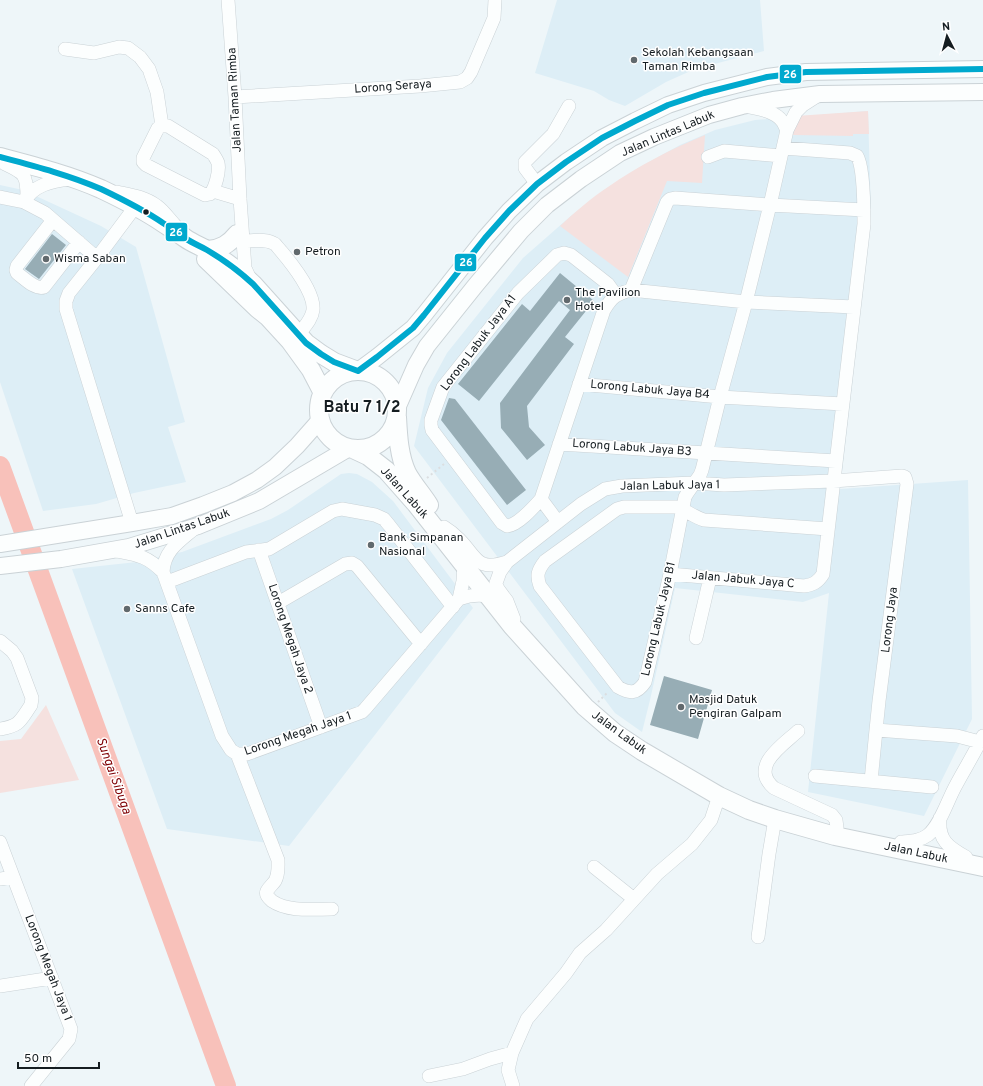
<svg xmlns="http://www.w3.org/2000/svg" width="983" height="1086" font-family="Overpass,sans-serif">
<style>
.built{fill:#ddeef6}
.green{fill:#f5e1df}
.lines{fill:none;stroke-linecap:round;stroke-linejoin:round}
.river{stroke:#f8c1ba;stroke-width:20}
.building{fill:#97adb5}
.minor-casing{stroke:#cad2d6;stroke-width:14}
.major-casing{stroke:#cad2d6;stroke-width:18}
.highway-casing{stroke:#cad2d6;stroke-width:20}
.path{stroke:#dbdee0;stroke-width:2;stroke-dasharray:2 3;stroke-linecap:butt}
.minor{stroke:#fcfefe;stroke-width:13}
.major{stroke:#fcfefe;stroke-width:16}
.highway{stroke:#fcfefe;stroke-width:18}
.bus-1-casing{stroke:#fff;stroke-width:9}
.bus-1{stroke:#00a9ce;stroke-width:6}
.poi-dot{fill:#61696d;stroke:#fff;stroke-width:1.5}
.bus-dot{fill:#151d21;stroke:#fff;stroke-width:1.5}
.labels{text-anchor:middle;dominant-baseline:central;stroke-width:3;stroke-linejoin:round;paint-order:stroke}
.poi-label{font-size:12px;fill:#151d21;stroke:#fff;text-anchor:start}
.street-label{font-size:12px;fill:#151d21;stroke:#fff}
.water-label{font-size:13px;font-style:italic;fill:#7f0004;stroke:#fff}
.district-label{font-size:16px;font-weight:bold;fill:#151d21;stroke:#fff}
.line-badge{stroke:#fff;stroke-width:1.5}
.badge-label{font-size:11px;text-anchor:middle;font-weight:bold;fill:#fff}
</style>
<rect width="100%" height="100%" fill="#eef6f9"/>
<path class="built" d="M557 0H760L764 51 695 69 666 82 625 106 609 100 594 91 535 73Z
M868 111 871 215 840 489 968 480 972 719 924 816 808 792 829 593 803 602 675 588 650 700 642 732 615 713 414 446 428 388 447 353 523 258 572 215 607 188 640 167 680 145 715 130 755 120Z
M0 185 23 190 101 226 136 247 185 422 168 427 186 482 134 493 96 504 43 511 0 382Z
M349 473 357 474 372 482 393 501 473 608 289 846 167 829 72 569 137 562 182 552 271 519 288 510 341 474Z"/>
<path class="green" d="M868 111 869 134H853V136L793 135 796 116Z
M705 135 702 183 667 181 628 277 560 226C575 212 591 198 608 187 638 166 671 149 705 135Z
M46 705 79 780 0 793V741L21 739Z"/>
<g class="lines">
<path class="river" d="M0 466 226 1086"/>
</g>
<path class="building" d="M52 234 66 245 39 279 25 269Z
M560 273 594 301 565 337 574 344 527 406 529 427 545 445 527 460 501 428 500 403 570 310 559 301 479 401 458 384 522 304 530 311Z
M449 398 455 399 526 490 507 505 441 420Z
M664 676 712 690 698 739 650 725Z"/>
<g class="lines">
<g class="minor-casing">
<path id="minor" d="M228 0 235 97 240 199 245 268 251 281
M65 49 94 53 119 47 128 48 140 57 149 69 157 92 162 126
M817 96 803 105 796 112 787 130 770 205 746 302 720 397 702 470 700 475 688 492 685 497 670 574 645 682C637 694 630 694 618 687L540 586C536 575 538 570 545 561L617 509 624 507H676C686 510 694 517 704 520L828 529
M235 97 420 86 460 82 467 78 471 72 494 18 495 0
M745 106C757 109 774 110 782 121 784 123 785 127 787 130
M162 126H168L213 154C215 157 217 160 218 163 220 171 215 189 210 194L205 195 146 165 143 162V158L158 128Z
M708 157 724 151 781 156
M5 164C24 173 27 174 27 197
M537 184 525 168V162L553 134 569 106
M213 191 240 199
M117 192C131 195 145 197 157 206 164 211 169 219 175 225
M0 197 24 202 45 213 97 258
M24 202C33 185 52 181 70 179
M53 220 17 266 16 270 17 273C24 278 35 290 44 287L79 242
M244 241C253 241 266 238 275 244 277 246 279 249 281 251 292 264 315 293 313 310 312 319 304 327 299 334
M631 290 667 202 670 199 675 198 770 205 864 210
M579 384 720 397 843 404
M559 444 836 461
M541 499C533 508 518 525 507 526L502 523 432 430 431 425V420L443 387 518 293 557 255 564 253 571 255 608 284 616 295
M558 522 541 499 604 310C612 297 616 294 631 290L746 302 854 307
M132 523 66 309V301L69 293 97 258 135 207
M444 527C449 530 454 534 459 539 477 557 476 572 507 562
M195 528C180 541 164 550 163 572L222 736 231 750 237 754H247L362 712 365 709 459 599 463 581 464 564
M259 550 321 727
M117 551C138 555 147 556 163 572
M670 574 804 586C813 585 818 582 823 574L864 224C864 210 864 167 857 156L850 153 783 148
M167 582 246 552 269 549 333 511 342 509 375 515 384 519 389 525 453 607
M459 599C469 595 477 594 489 596
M278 603 345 564 352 563 357 566 421 644
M514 619 507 601 498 589 496 583 500 572 507 562 558 522 581 504 605 489 622 486 694 483 724 485 833 481 902 476 905 477 907 484 879 701 876 730 957 736 980 742
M696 638 710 578
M0 641 12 651 17 658 32 698 31 705C20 721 20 726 0 729
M798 731C783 745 749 766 774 788L832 815 836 820 837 828
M237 754 278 860C278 867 279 874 275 881 273 884 269 887 267 891 265 895 269 898 272 901 288 912 313 909 332 909
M815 776 932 787
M871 781 876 730
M940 818C938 840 948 847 966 857
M0 842 71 1029 69 1039 31 1086
M901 842C911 841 920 841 928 835 940 825 947 802 955 787 964 770 974 754 983 736
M594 867 634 899
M0 879 13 877
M758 937 769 854 775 819
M0 986 52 978
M429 1076 463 1069 490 1059 512 1053
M513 1086 508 1070 512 1053 527 1019 566 973 580 953 606 930 657 874 692 844 711 820 719 796"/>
</g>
<g class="major-casing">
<path id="major" d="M358 371 377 357 413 328 424 315 485 238 509 211 537 184 566 162 602 138 635 121 668 105 704 93 767 77 806 72 983 69
M398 406 416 365 427 346 475 286 521 231 547 205 581 179 620 153 654 137 709 115 742 106 773 100 820 94 983 92
M0 544 132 523 172 516 203 505 233 493 257 480 275 467 297 446 320 420
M0 566 61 559 129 547 198 526 259 501 349 448"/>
</g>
<g class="highway-casing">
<path id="highway" d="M0 157C34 166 69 175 101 189 122 199 144 210 163 223 171 228 178 233 185 238 192 243 200 246 207 250 224 260 239 271 253 284L306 343 321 354 334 362 358 371
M208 250C221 249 229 244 237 234
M206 259 258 309 268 317 290 341 311 370 323 393
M319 410a39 39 0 1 1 78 0a39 39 0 1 1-78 0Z
M397 417C398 436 399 456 407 473 413 484 422 494 429 505
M353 449 368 456 386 470 416 504 512 626 585 707 615 733 642 751 719 796 749 810 775 819 835 836 983 867"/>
</g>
<path class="path" d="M427 478 444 464
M598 702 608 692"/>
<use href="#minor" class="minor"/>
<use href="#major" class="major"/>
<use href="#highway" class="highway"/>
<g class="bus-1-casing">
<path id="bus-1" d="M0 157C34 166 69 175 101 189 122 199 144 210 163 223 171 228 178 233 185 238 192 243 200 246 207 250 224 260 239 271 253 284L306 343 321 354 334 362 358 371 377 357 413 328 424 315 485 238 509 211 537 184 566 162 602 138 635 121 668 105 704 93 767 77 806 72 983 69"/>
</g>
<use href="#bus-1" class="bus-1"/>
</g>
<g class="poi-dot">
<circle cx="634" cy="60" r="4"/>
<circle cx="297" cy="252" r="4"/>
<circle cx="46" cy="259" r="4"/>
<circle cx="567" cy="300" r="4"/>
<circle cx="371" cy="545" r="4"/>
<circle cx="127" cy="609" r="4"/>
<circle cx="681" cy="707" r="4"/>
</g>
<circle class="bus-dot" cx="146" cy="212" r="3.5"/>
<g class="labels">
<g class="poi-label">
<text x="642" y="53">Sekolah Kebangsaan<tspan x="642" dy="14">Taman Rimba</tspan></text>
<text x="305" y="252">Petron</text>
<text x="54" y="259">Wisma Saban</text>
<text x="575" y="293">The Pavilion<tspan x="575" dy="14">Hotel</tspan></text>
<text x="379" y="538">Bank Simpanan<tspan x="379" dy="14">Nasional</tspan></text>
<text x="135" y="609">Sanns Cafe</text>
<text x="689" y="700">Masjid Datuk<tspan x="689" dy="14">Pengiran Galpam</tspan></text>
</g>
<g class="street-label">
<text transform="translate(393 87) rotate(-4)">Lorong Seraya</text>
<text transform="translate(235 100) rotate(-93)">Jalan Taman Rimba</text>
<text transform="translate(668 134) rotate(-23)">Jalan Lintas Labuk</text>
<text transform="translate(479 343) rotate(-53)">Lorong Labuk Jaya A1</text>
<text transform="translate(650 390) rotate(5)">Lorong Labuk Jaya B4</text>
<text transform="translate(632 448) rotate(4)">Lorong Labuk Jaya B3</text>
<text transform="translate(670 486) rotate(-1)">Jalan Labuk Jaya 1</text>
<text transform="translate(404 493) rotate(48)">Jalan Labuk</text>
<text transform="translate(182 529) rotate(-19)">Jalan Lintas Labuk</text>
<text transform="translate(743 580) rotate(5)">Jalan Jabuk Jaya C</text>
<text transform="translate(659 619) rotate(-77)">Lorong Labuk Jaya B1</text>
<text transform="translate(890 620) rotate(-83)">Lorong Jaya</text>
<text transform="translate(290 639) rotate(71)">Lorong Megah Jaya 2</text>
<text transform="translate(619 733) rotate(36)">Jalan Labuk</text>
<text transform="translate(298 734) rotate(-19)">Lorong Megah Jaya 1</text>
<text transform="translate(916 853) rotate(12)">Jalan Labuk</text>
<text transform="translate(48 968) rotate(69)">Lorong Megah Jaya 1</text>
</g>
<g class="water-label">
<text transform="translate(113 776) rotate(70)">Sungai Sibuga</text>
</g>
<g class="district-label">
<text x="362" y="408">Batu 7 1/2</text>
</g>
</g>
<g class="line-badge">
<rect x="779" y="64" width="23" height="20" rx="4" fill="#00a9ce"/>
<rect x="165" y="222" width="23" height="20" rx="4" fill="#00a9ce"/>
<rect x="454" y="253" width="23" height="19" rx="4" fill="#00a9ce"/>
</g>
<g class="badge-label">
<text x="790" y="78">26</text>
<text x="176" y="236">26</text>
<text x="466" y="266">26</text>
</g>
<g transform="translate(947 36) rotate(354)" stroke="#ffffff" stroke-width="3" paint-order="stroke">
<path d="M0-3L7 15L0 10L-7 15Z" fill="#151d21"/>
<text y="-6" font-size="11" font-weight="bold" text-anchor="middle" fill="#151d21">N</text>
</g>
<path d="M18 1062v6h81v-6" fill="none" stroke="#151d21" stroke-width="2"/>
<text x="24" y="1062" font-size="12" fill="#151d21" stroke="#ffffff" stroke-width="3" paint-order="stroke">50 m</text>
</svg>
